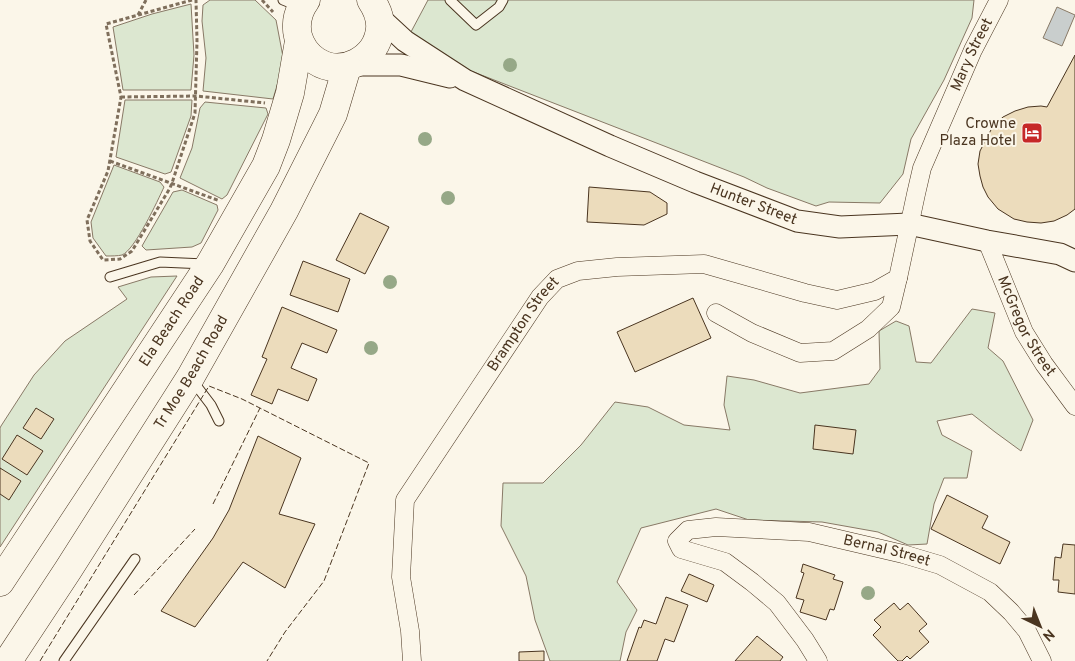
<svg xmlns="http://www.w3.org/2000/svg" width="1075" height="661" font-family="Overpass,sans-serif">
  <rect width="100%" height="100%" fill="#fbf6e9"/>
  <path fill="#dce7d0" stroke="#887966" d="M210,0H255L276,20L284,62L273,99L203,91L206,58L202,21L203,5Z
    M428,0H974L972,18L944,80L911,139L903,174L880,203L829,202L816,206L767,188L744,177L404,45Z
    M191,4L194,55L191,90H123L113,27L152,14Z
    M125,100H192L191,116L171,172L165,174L116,157Z
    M205,102L266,108L268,114L227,195L222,199L180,178L192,148L200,108Z
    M114,165L160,182L164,187C158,200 135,250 122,255C118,256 111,256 106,256L93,238L91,222Z
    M182,190L217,205L218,210L201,243L192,247L146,250L142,246L173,192Z
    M177,276L0,547V428L1,426L34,375L65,341L127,299L118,287L151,277Z
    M972,309L995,313L988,348L1003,361L1033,420L1021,451L995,432L972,414L937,421L942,435L972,451L967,478H944L934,504L927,544L908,545L878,532L822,522L749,520L716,509L641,528L617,582L637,610L626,632L620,661H550L535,620L526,576L501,526L503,483H543L581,445L615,402L648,407L684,425L730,430L724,405L727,376L754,380L800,393L869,384L880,369L879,331L896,321L909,326L916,362L931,363Z"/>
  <path fill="#c9cecd" stroke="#887966" d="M1057,7L1075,15L1062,46L1043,38Z"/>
  <path fill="#ecdcbc" stroke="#4a3520" d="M1075,55V209L1067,215L1054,221L1041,223L1027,222L1014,219L998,209L988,197L983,187L980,176L978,164L980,151L993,126L1003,117L1015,111L1028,107L1041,106L1047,107Z
    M589,187L650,192L667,203V214L644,225L587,222Z
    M360,213L389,227L365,274L336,260Z
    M303,261L350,279L338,312L290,295Z
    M693,298L711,338L635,372L617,332Z
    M282,307L337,330L327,353L302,343L291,368L317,379L308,401L278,389L272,404L251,395L267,359L262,357Z
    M36,408L54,419L41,439L23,428Z
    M815,425L856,430L853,454L813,449Z
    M17,435L43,451L27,475L2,459Z
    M258,436L301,458L279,514L315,524L285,588L243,562L195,627L161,611L213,538L229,510Z
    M0,468L21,481L9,500L0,494Z
    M947,495L988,516L982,528L1010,542L1000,564L931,529Z
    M1063,544L1075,545V594L1058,592L1059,580H1053L1055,557L1061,558Z
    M803,564L835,575L833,579L843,582L834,610L830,609L826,620L800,612L804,600L796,598L804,573L801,572Z
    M689,574L714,585L707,602L681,591Z
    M666,597L688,605L674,642L665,639L657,661H627L639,627L641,628L644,620L656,624Z
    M894,603L900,610L908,603L927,624L919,631L929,642L910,659L907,656L902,661H898L873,635L881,627L874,620Z
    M757,636L783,657L780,661H735Z
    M544,651V661H519V652Z"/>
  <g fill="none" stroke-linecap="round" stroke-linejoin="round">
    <g stroke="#4a3520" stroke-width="11">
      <path id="service" d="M283,0L298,6
        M450,0L476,25L499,7L503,0
        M110,277L160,262L205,264
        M192,380L211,405L219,421
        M64,661L135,559"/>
    </g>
    <g stroke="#4a3520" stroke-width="19">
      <g id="minor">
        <path id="s1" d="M987,241L1024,332L1044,364L1075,406"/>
        <path d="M716,313L752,333L800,353L833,351L868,329L891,307L898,278"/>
        <path id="s2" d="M412,661L410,631L401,577L405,500L540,297L557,279L578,271L617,267L704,264L805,293L837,300L875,291L898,278L916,194L922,168L973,50L999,0"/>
        <path id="s3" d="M818,661L805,640L777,603L752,582L725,562L681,549L677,541L688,530L716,527L809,532L903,554L940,565L990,592L1011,612L1027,631L1042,661"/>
      </g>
    </g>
    <g stroke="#4a3520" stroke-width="23">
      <g id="tertiary">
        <path id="s4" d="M379,17L405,41L465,80L610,146L695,182L797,221L840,227L909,224L987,241L1060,254L1075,261"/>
        <path d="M352,65H401L450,77"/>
      </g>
    </g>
    <g stroke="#4a3520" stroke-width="29">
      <g id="trunk">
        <path d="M306,0C298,11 295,23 298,36C301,47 307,55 316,61C342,78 377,59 380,29C381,18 377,9 371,0"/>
        <path id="s5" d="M0,582L210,264L266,166L276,140L290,93L299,41"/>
        <path id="s6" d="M8,661L68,570L190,378L284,211L326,128L333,114L347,67"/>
      </g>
    </g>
    <path stroke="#7f6f5c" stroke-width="3" stroke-dasharray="4 2.5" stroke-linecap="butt" d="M192,0L106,24L121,97L108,171L87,220L90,241L103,260L120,259L132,251L170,188L172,183L195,113L197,41L196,0
      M262,0L273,12
      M138,15L146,0
      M121,97L196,96L265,103
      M110,161L220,201"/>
    <use href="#service" stroke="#fbf6e9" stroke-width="9"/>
    <use href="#minor" stroke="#fbf6e9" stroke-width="18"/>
    <use href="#tertiary" stroke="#fbf6e9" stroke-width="21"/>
    <use href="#trunk" stroke="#fbf6e9" stroke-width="28"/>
    <path stroke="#4a3520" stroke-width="1" stroke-dasharray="6 2.5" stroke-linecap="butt" d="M213,504L260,408
      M134,595L195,529
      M40,661L209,386L242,399L369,463L324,581L285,632L267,661"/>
  </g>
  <g fill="#96a887">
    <circle cx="510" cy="65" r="7"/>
    <circle cx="425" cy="139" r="7"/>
    <circle cx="448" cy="198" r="7"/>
    <circle cx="390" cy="282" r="7"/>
    <circle cx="371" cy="348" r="7"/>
    <circle cx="868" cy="593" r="7"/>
  </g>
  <defs>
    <g id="hotel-square" transform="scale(1.125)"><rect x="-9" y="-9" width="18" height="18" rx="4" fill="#c62828" stroke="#fbf6e9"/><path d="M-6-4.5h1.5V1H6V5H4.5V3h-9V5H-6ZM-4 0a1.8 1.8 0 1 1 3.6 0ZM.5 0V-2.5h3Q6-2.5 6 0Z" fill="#fff"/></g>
  </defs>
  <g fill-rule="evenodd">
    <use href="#hotel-square" x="1032" y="133"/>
  </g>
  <g text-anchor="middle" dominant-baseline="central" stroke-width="4" stroke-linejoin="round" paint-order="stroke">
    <g font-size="15" fill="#4a3520" stroke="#fbf6e9">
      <text stroke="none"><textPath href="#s2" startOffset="1019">Mary Street</textPath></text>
      <text stroke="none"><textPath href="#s4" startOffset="421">Hunter Street</textPath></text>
      <text stroke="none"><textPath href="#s5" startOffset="312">Ela Beach Road</textPath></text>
      <text stroke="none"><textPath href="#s1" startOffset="94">McGregor Street</textPath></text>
      <text stroke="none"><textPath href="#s2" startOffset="374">Brampton Street</textPath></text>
      <text stroke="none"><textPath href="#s6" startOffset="342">Tr Moe Beach Road</textPath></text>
      <text stroke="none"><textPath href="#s3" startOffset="409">Bernal Street</textPath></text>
    </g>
    <g font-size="15" fill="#4a3520" stroke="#fbf6e9" text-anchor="end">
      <text x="1016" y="124">Crowne<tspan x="1016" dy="17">Plaza Hotel</tspan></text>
    </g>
  </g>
  <g transform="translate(1040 626) rotate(137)" stroke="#fbf6e9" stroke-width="4" paint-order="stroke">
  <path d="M0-4L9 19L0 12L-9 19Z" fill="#4a3520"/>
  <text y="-8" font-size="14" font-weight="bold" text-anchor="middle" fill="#4a3520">N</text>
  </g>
</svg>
